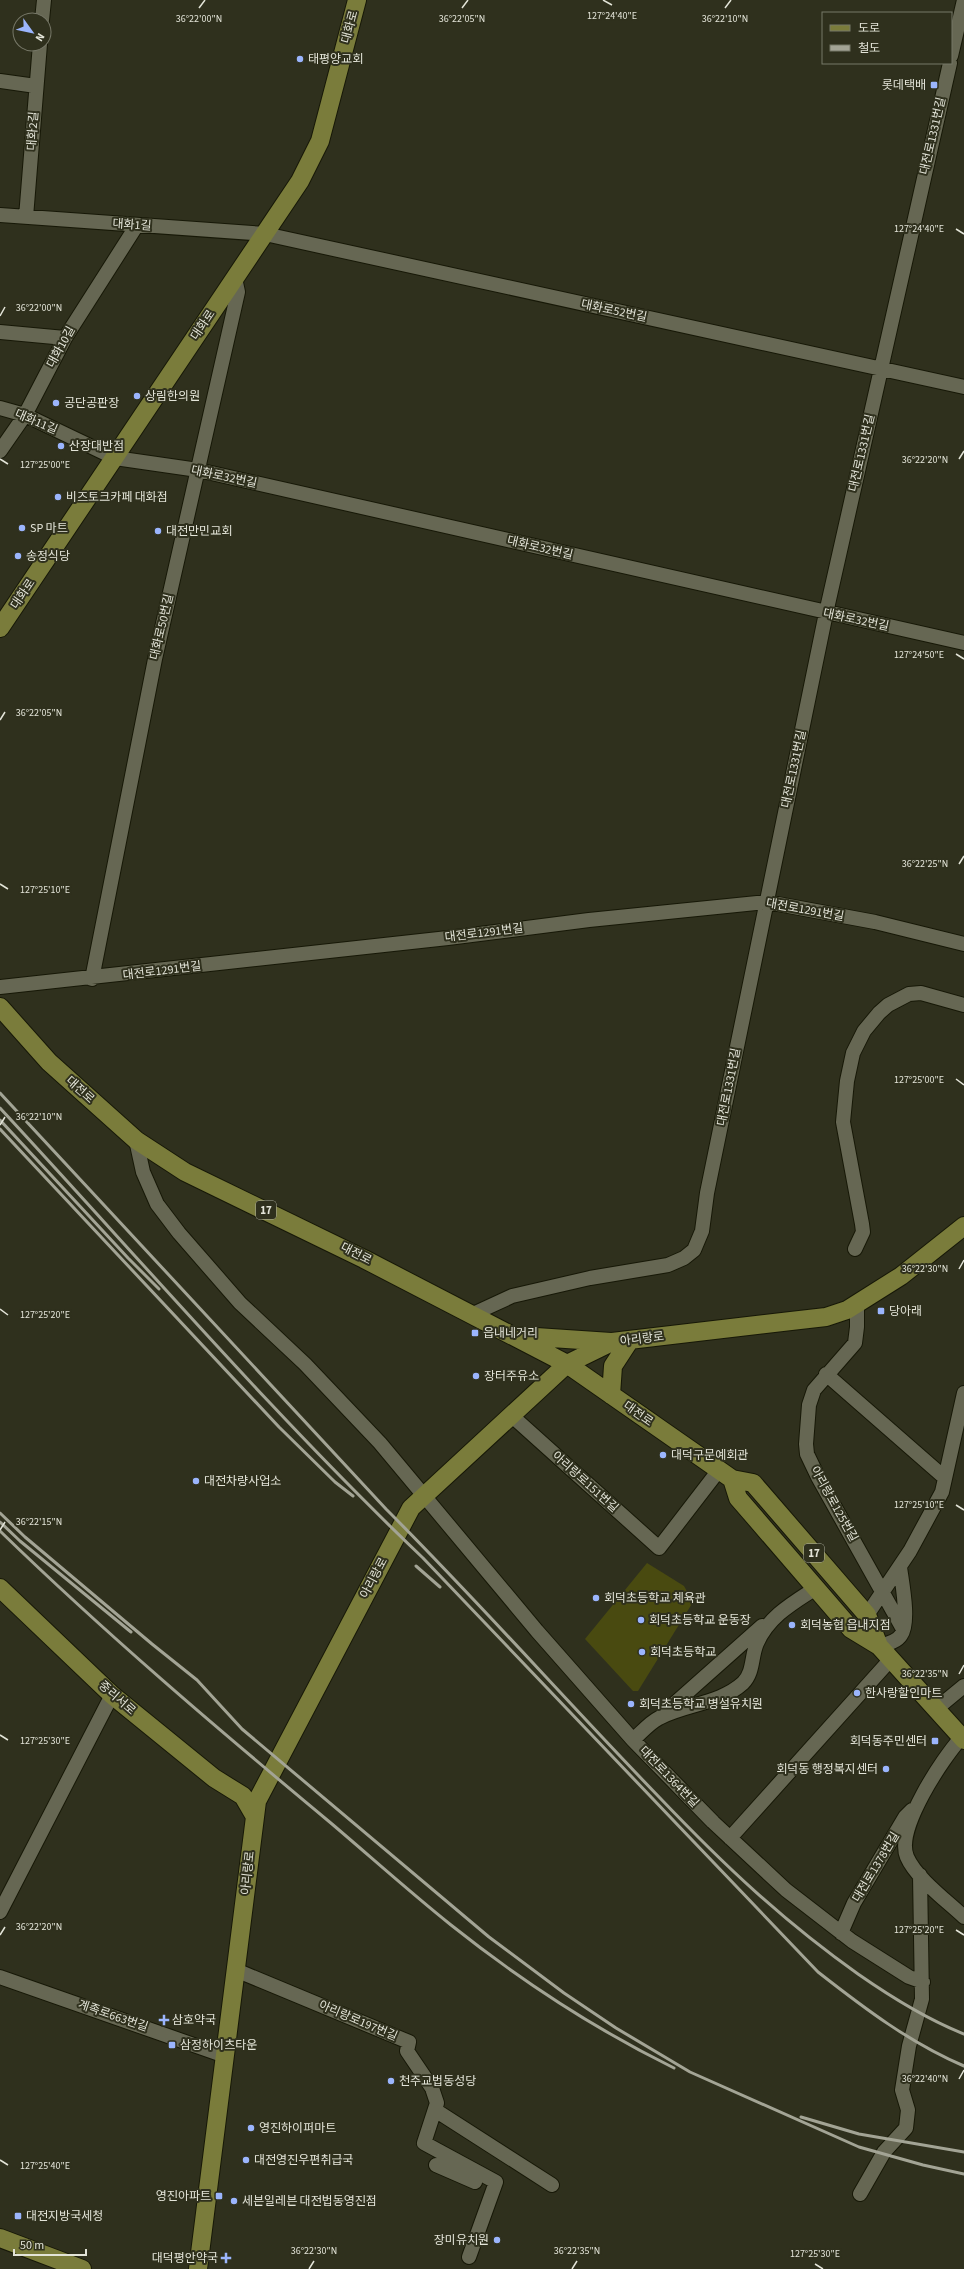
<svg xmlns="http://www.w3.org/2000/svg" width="964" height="2269" font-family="'Source Sans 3','Noto Sans KR',sans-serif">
  <rect width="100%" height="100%" fill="#2f301d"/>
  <path fill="#494a10" d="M647,1563L684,1586L693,1602L638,1691H633L585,1639Z"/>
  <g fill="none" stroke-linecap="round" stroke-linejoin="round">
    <g stroke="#171807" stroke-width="16">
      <path id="minor" d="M42,20L44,0
        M951,56L964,0
        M0,81L36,86
        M0,215L265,234L964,387
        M26,217L40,44
        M0,332L65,338
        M0,408L25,415L115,458L198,470L964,643
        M0,451L25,415L65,338L137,225
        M92,979L155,659L238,292L235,278
        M0,987L448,938L589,920L767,902L875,922L964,944
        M136,1140L143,1172L157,1204L179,1233L240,1303L305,1364L380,1443L537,1631L633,1740L713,1822L786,1890L852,1941L909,1977L923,1982
        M855,1249L863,1232L862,1224L843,1122L847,1081L853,1053L864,1031L879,1013L888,1005L909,994L921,993L964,1005
        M857,1304V1327L855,1343L814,1390L809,1405L806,1444L807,1454L818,1477L903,1629
        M473,1314L512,1296L590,1278L668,1265L684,1258L694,1250L702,1231L707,1193L826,613L950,63
        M826,1374L945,1478
        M512,1416L659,1548L719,1470
        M867,1615L910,1551L942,1492L964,1393
        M879,1646C886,1644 897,1642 901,1635C910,1622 902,1583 900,1567
        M936,1709L964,1686
        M664,1713L762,1626
        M961,1738C943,1758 895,1829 907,1857C916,1878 947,1901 964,1917
        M633,1740C641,1733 649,1723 659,1718C685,1704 720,1704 743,1683C754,1672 751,1656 757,1643C769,1616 793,1603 816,1588
        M730,1838L891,1659
        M0,1912L112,1695
        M841,1933L854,1903L905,1817L912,1810
        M238,1971L409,2042L407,2051L432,2088L437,2103L424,2143L496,2182L469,2257
        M0,1977L225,2056
        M435,2110L552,2185
        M436,2165L475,2182
        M860,2194L884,2152L906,2128L908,2110L902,2090L909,2046L922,1999L920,1875"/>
    </g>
    <g stroke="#171807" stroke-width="20">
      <path id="major" d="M0,628L300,181L320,141L357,0
        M0,1007L49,1062L136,1140L185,1172L364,1259L567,1364L732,1479L753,1483L867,1615L879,1646
        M521,1336L611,1342
        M611,1395L613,1366L630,1340
        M732,1479L738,1498L851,1629L879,1646L964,1740
        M0,1588L112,1695L214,1778L243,1796L254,1815
        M0,2238L82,2269
        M198,2269L257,1801L411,1508L567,1364L612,1342L791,1321L826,1317L847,1310L901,1276L964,1226"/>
    </g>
    <use href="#minor" stroke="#666753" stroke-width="14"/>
    <use href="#major" stroke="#7a7c3b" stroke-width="18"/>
    <path stroke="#a3a495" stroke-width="3" d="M0,1093L386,1509C480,1603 568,1703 660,1798C723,1864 783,1921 858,1974C891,1997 926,2019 964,2034
      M0,1108C140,1259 274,1416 423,1558L818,1972C864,2008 910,2043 964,2066
      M0,1120L128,1258L159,1289
      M0,1129L279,1427L335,1482L353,1496
      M0,1513L25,1537L152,1644L197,1680L242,1729L489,1937L564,1993L616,2028L690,2072L859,2147L923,2165L964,2174
      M0,1522L20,1541L131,1632
      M0,1531C106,1634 219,1730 332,1824C372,1858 411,1893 451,1925C520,1980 595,2029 674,2068
      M416,1566L440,1587
      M801,2117L859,2134L964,2152"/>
  </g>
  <path fill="none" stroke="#e3e4d8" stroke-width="1.5" d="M603,0L612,5M199,8L205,0M462,8L468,0M725,8L731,0M956,229L964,234M0,316L5,307M0,459L8,464M959,459L964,451M956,654L964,659M0,720L5,712M959,864L964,856M0,884L8,889M956,1079L964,1085M0,1125L5,1117M959,1269L964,1260M0,1309L8,1315M956,1505L964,1510M0,1530L5,1522M959,1674L964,1665M0,1735L8,1740M956,1930L964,1935M0,1935L5,1927M959,2079L964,2070M0,2160L8,2165M815,2264L823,2269M309,2269L314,2261M572,2269L577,2261"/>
  <g fill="#9bb5fd" stroke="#2f301d" stroke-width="1.5">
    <circle cx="300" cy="59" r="4"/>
    <rect x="930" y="81" width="8" height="8" rx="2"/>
    <circle cx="137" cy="396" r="4"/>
    <circle cx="56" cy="403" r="4"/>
    <circle cx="61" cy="446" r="4"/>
    <circle cx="58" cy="497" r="4"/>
    <circle cx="22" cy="528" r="4"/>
    <circle cx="158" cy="531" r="4"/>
    <circle cx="18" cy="556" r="4"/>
    <rect x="877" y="1307" width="8" height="8" rx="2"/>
    <rect x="471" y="1329" width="8" height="8" rx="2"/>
    <circle cx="476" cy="1376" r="4"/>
    <circle cx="663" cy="1455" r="4"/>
    <circle cx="196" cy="1481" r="4"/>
    <circle cx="596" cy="1598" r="4"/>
    <circle cx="641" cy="1620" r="4"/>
    <circle cx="792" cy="1625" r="4"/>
    <circle cx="642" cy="1652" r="4"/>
    <circle cx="857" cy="1693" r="4"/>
    <circle cx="631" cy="1704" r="4"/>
    <rect x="931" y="1737" width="8" height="8" rx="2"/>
    <circle cx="886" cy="1769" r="4"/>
    <path d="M162 2014h4v4h4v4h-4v4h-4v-4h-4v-4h4z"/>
    <rect x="168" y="2041" width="8" height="8" rx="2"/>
    <circle cx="391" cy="2081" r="4"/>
    <circle cx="251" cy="2128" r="4"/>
    <circle cx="246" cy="2160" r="4"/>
    <rect x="215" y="2192" width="8" height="8" rx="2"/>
    <circle cx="234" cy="2201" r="4"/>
    <rect x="14" y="2212" width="8" height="8" rx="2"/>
    <circle cx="497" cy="2240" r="4"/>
    <path d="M224 2252h4v4h4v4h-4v4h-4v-4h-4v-4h4z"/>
  </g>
  <g text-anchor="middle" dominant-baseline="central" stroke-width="4" stroke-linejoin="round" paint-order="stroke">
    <g fill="#2f301d" stroke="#adaea0" stroke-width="1">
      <rect x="256" y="1201" width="20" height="18" rx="3"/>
      <rect x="804" y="1544" width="20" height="18" rx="3"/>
    </g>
    <g font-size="11" font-weight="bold" fill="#e3e4d8">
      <text x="266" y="1210">17</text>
      <text x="814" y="1553">17</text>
    </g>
    <g font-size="12" fill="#e3e4d8" stroke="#2f301d">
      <text transform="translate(350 27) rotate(-75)">대화로</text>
      <text transform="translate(33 131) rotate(-86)">대화2길</text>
      <text transform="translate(933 136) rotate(-77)">대전로1331번길</text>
      <text transform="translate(132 225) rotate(4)">대화1길</text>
      <text transform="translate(614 311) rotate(12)">대화로52번길</text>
      <text transform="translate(203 325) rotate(-56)">대화로</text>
      <text transform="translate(61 347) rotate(-61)">대화10길</text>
      <text transform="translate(36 422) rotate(23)">대화11길</text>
      <text transform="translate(862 453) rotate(-77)">대전로1331번길</text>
      <text transform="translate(224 477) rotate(12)">대화로32번길</text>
      <text transform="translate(540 548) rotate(13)">대화로32번길</text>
      <text transform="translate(23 594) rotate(-56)">대화로</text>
      <text transform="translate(856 620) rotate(12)">대화로32번길</text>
      <text transform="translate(162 627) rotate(-77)">대화로50번길</text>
      <text transform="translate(794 769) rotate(-78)">대전로1331번길</text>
      <text transform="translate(805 910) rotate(10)">대전로1291번길</text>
      <text transform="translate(484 933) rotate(-7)">대전로1291번길</text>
      <text transform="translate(162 971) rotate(-7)">대전로1291번길</text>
      <text transform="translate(729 1087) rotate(-79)">대전로1331번길</text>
      <text transform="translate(80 1090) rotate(42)">대전로</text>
      <text transform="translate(356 1254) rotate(27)">대전로</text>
      <text transform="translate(642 1339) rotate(-7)">아리랑로</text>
      <text transform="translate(638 1414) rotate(35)">대전로</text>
      <text transform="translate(585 1482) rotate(42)">아리랑로151번길</text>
      <text transform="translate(834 1504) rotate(61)">아리랑로125번길</text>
      <text transform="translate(374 1578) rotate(-62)">아리랑로</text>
      <text transform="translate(117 1698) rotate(41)">중리서로</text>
      <text transform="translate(669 1777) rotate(46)">대전로1364번길</text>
      <text transform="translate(876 1867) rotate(-59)">대전로1378번길</text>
      <text transform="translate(248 1873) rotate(-84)">아리랑로</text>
      <text transform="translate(113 2016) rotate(19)">계족로663번길</text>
      <text transform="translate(358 2021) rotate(23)">아리랑로197번길</text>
    </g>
    <g font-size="12" fill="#e3e4d8" stroke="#2f301d" text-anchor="start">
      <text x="308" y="59">태평양교회</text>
      <text x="926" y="85" text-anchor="end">롯데택배</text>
      <text x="145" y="396">상림한의원</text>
      <text x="64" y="403">공단공판장</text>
      <text x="69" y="446">산장대반점</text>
      <text x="66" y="497">비즈토크카페 대화점</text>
      <text x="30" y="528">SP 마트</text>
      <text x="166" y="531">대전만민교회</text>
      <text x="26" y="556">송정식당</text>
      <text x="889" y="1311">당아래</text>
      <text x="483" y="1333">읍내네거리</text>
      <text x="484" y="1376">장터주유소</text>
      <text x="671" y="1455">대덕구문예회관</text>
      <text x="204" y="1481">대전차량사업소</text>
      <text x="604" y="1598">회덕초등학교 체육관</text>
      <text x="649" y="1620">회덕초등학교 운동장</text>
      <text x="800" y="1625">회덕농협 읍내지점</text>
      <text x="650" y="1652">회덕초등학교</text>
      <text x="865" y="1693">한사랑할인마트</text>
      <text x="639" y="1704">회덕초등학교 병설유치원</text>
      <text x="927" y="1741" text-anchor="end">회덕동주민센터</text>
      <text x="878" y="1769" text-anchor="end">회덕동 행정복지센터</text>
      <text x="172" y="2020">삼호약국</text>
      <text x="180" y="2045">삼정하이츠타운</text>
      <text x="399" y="2081">천주교법동성당</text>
      <text x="259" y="2128">영진하이퍼마트</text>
      <text x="254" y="2160">대전영진우편취급국</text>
      <text x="211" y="2196" text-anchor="end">영진아파트</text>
      <text x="242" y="2201">세븐일레븐 대전법동영진점</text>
      <text x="26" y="2216">대전지방국세청</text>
      <text x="489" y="2240" text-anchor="end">장미유치원</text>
      <text x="218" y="2258" text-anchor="end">대덕평안약국</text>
    </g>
  </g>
  <g font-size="10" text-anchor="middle" fill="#e3e4d8" stroke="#2f301d" stroke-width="4" stroke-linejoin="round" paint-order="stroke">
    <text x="612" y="19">127°24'40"E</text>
    <text x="199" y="22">36°22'00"N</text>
    <text x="462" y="22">36°22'05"N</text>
    <text x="725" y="22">36°22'10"N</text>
    <text x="919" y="232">127°24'40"E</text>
    <text x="39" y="311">36°22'00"N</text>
    <text x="925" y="463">36°22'20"N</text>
    <text x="45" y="468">127°25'00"E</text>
    <text x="919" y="658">127°24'50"E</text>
    <text x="39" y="716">36°22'05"N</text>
    <text x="925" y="867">36°22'25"N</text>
    <text x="45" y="893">127°25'10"E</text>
    <text x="919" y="1083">127°25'00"E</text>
    <text x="39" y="1120">36°22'10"N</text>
    <text x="925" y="1272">36°22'30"N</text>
    <text x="45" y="1318">127°25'20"E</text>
    <text x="919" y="1508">127°25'10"E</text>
    <text x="39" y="1525">36°22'15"N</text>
    <text x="925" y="1677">36°22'35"N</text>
    <text x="45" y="1744">127°25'30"E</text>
    <text x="39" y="1930">36°22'20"N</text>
    <text x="919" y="1933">127°25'20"E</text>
    <text x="925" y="2082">36°22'40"N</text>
    <text x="45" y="2169">127°25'40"E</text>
    <text x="314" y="2254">36°22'30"N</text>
    <text x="577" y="2254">36°22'35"N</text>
    <text x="815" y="2257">127°25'30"E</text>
  </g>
  <rect x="822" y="12" width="130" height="52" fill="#2f301d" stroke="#777868"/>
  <rect x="830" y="25" width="20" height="6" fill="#7a7c3b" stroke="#777868"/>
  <text x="858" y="32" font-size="12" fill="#e3e4d8">도로</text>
  <rect x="830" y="45" width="20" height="6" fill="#a3a495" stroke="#777868"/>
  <text x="858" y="52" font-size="12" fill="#e3e4d8">철도</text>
  <g transform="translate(32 32) rotate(123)"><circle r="19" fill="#2f301d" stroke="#777868"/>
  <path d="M0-3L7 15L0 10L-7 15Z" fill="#9bb5fd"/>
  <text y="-6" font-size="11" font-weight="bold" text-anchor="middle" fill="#e3e4d8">N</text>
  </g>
  <path d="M14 2249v6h72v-6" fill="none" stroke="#e3e4d8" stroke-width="2"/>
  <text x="20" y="2249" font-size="12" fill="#e3e4d8" stroke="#2f301d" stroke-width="3" paint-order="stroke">50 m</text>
</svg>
